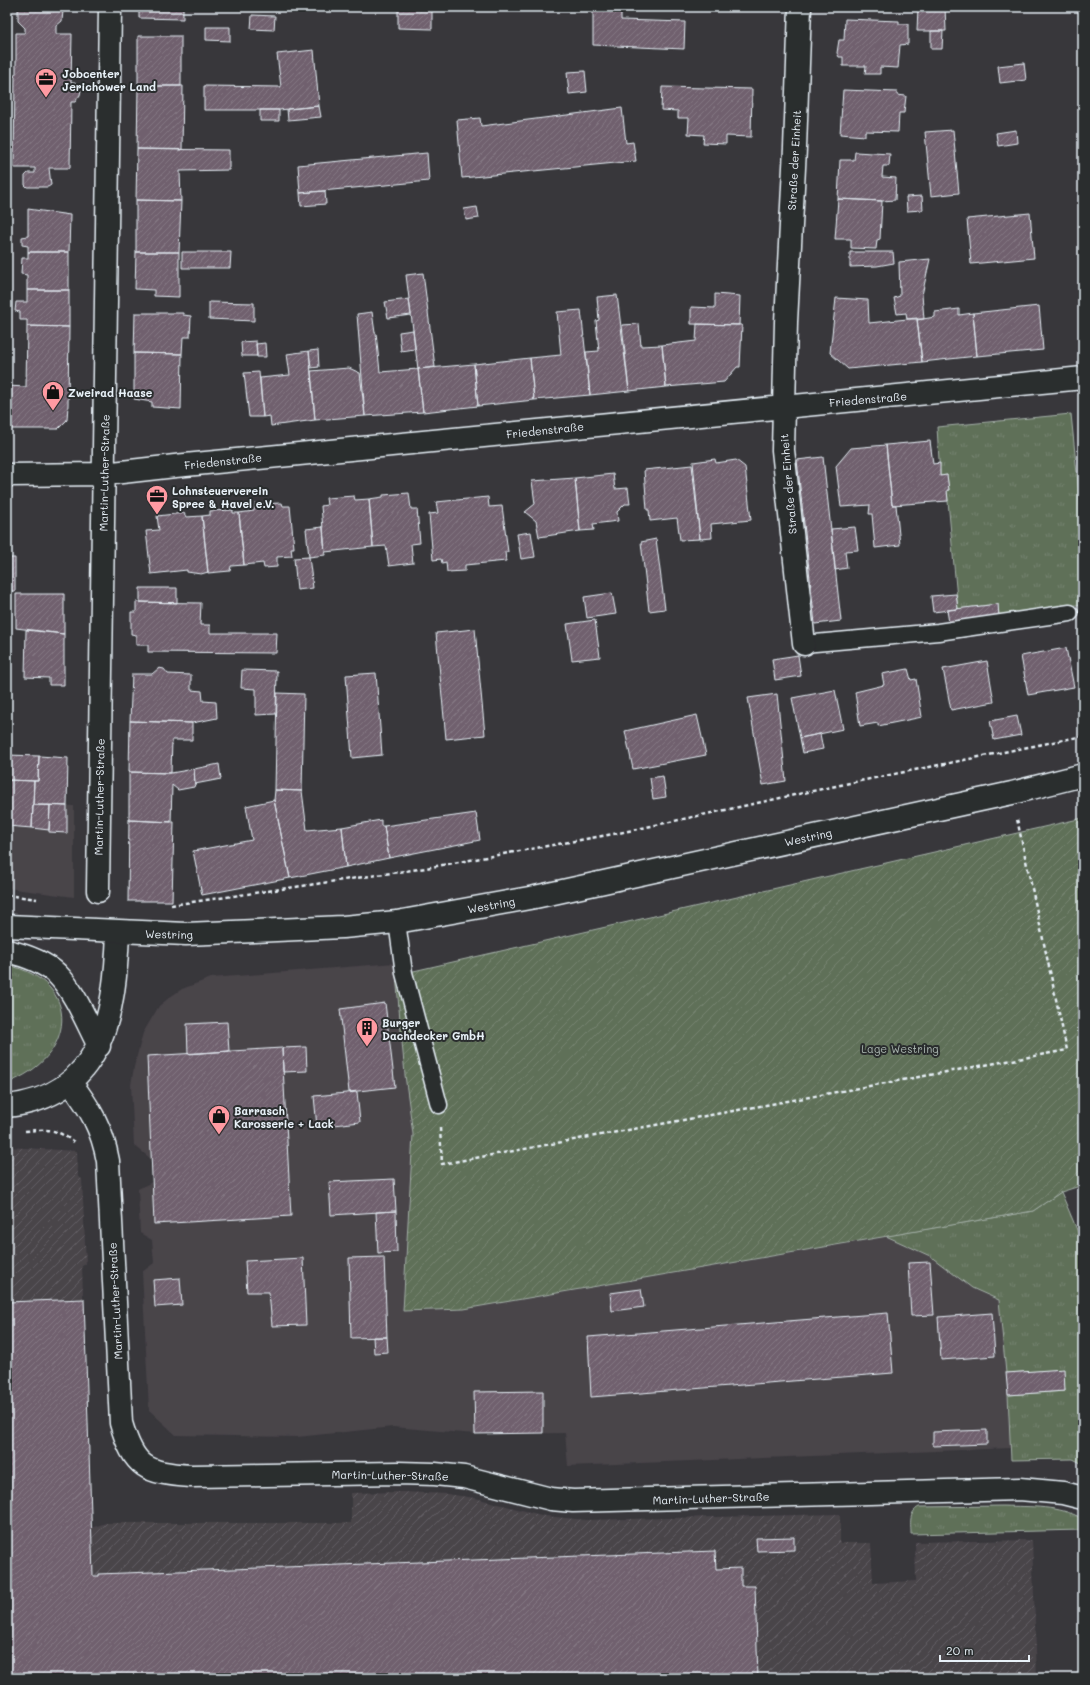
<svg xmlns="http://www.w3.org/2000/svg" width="1090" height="1685" font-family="Mali,sans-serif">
  <defs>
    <pattern id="industrial-furrows" width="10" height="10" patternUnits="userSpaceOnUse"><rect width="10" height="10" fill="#49444a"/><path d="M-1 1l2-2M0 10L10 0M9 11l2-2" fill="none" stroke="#635f65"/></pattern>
    <pattern id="grass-tufts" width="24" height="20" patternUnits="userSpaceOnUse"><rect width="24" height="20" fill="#5f6f58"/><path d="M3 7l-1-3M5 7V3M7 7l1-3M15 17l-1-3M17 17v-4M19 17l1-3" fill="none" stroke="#768471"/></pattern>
    <pattern id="garden-furrows" width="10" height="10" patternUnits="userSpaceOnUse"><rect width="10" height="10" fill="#5f6f58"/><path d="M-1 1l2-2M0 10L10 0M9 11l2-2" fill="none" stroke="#768471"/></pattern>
    <pattern id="building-hatch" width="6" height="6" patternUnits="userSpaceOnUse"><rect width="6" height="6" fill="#70616e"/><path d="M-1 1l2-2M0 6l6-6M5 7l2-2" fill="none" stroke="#847883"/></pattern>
  </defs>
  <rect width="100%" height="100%" fill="#38373b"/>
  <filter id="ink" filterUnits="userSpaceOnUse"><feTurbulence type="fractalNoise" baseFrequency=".025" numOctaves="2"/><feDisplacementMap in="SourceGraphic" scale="8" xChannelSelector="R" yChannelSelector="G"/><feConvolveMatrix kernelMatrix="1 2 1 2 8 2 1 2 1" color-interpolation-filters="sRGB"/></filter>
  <g filter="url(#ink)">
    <path fill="#49444a" d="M7,780L34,781L33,805L74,806V897L7,888Z
      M395,963L405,1075L413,1134L403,1311L464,1309L1033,1211L1061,1192L1083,1244V1445L568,1466L565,1433L475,1434L393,1427L297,1437L176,1435L149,1410L142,1272L154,1263L152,1240L140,1233L138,1189L152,1182L151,1159L134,1145L131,1085L134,1067L143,1033L159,1006L170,997L182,989L211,978Z"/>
    <path fill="url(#industrial-furrows)" d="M7,1147L77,1151L78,1177L82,1179L86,1264L82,1266L91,1528L106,1523H351V1493L402,1492L447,1494L475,1498L545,1516L586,1520L840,1514V1543H871L873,1583L916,1581L915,1542L1032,1540L1037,1678H7Z"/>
    <path fill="url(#grass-tufts)" stroke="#a4b0a8" d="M1071,414L1083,533V604L999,617L998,604L958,609L947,490H949L947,475L940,476L937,427Z
      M7,965C84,982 76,1058 7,1083Z
      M1061,1192L1083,1244V1464L1073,1459L1011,1460L1008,1395L1065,1391L1063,1370L1006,1373L999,1300L972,1288L930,1256L886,1236L1033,1211Z
      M1003,1506C1031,1507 1059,1505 1083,1519V1530L911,1534C911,1524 908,1513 919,1507Z"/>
    <path fill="url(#garden-furrows)" stroke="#a4b0a8" d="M1083,818V1185L1061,1192L1033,1211L464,1309L403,1311L413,1134L405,1075L396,975Z"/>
    <path fill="url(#building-hatch)" stroke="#e8f1f8" d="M22,7H59L63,11L62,21L56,26V34H72L71,83H75L81,90L80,95L75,102H71L70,168H49L51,185L48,187H27L25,185V176L28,173H35V168H14L15,77L14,76L16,73V33H25V28L18,21V10Z
      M139,7H183V19L139,18Z
      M398,7H432V29L398,28Z
      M593,7H621V20L685,22L684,49L593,45Z
      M918,7H945L946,31H917Z
      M252,15L275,16L274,30L251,29Z
      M845,19L899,21V24H908V44L900,45L898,68L880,67V74H865L866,66H843V57H839L837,53L839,40H844Z
      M206,27H230V41L206,40Z
      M931,31H943L942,49H931Z
      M138,36H181V86H138Z
      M314,50L319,106L279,110H204V86L281,87L277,54Z
      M1024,63L1026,80L1000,83L998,66Z
      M585,71L587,92L569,94L567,72Z
      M138,86H183L182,150L137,149Z
      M662,87L752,89L751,137L726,136V144L703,143L704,135L688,134L689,118H678V111L661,110Z
      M843,90L897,92V95L906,96L904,113H899L898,132L865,131V136L840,134Z
      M319,106L321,117L288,120L287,109Z
      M622,108L626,143L633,142L636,161L462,178L457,120L480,118L481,126Z
      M260,110H279V121H260Z
      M953,130L959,193L931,196L925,132Z
      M1016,130L1017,143L998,146L996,133Z
      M137,149L229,150V170L180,171L181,201L136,200Z
      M855,152L890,154L889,166H883L882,177L896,178L895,200L882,201L838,199L840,160H854Z
      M427,153L429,181L300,193L298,165Z
      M325,191L326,204L301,206L300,193Z
      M922,196L923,210L907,211L906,197Z
      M838,199L882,201L880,239L877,240L876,249L851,248V239H835Z
      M136,200L181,201L179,252H136Z
      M477,207L479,218L466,220L464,209Z
      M28,209L70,215L69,252H28V246L22,245V237L28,236Z
      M1030,213L1034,258L971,264L967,219Z
      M28,252H69V290H27V275L21,274L22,258H28Z
      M136,252H179V297L154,296V290L135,289Z
      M182,252H231L230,268H182Z
      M850,252H893L894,263L877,266L850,267Z
      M930,259L922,295L924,319H907L906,313L897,314L894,298L900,296L899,262Z
      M423,273L435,367L418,369L406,275Z
      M27,290H69V327L27,326V320H20V312L15,311L16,302H27Z
      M715,294L740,296L739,325L691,324V307L715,308Z
      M617,295L629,391L590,395L586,352L599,351L596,321L599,320L597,297Z
      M836,298L868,300L869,323L917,318L922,362L848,369L830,353Z
      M409,299L411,315L388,318L385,302Z
      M209,302L254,303V321L209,319Z
      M1039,306L1043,350L977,356L973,313Z
      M959,309V315L973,313L977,356L922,362L917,320L935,317V312Z
      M581,310L590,395L534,400L530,358L561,355L557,312Z
      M372,312L375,333H376L380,372L418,369L423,412L365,416L357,314Z
      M135,313H183V315L191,316L190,337H183L182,354L134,353Z
      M639,324L641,346L662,345L666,387L629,391L622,325Z
      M697,324L742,325L740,367H737L724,382L666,387L662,345L696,341Z
      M27,326L69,327L68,405L67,420L58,429H7V386L26,387Z
      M413,330L415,349L401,351L399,332Z
      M256,341L257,356H242L241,342Z
      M265,343L266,357H257L256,344Z
      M318,350L319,367L311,368L309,351Z
      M309,351L315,420L271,426L270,416L263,417L260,378L290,375L287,354Z
      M134,353L182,354L181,409L152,407V402L134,399Z
      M530,358L534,400L478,406L474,364Z
      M474,364L478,406L423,412L418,369Z
      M349,368L360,373L365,416L315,420L311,371Z
      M259,372L263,417H249L244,373Z
      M930,441L933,464L940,463V476L947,475L949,490H947L948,501L892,505L886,445Z
      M886,445L892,505H896L900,545L875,548L872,514H869L870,505L841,507L836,466L851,448Z
      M823,457L841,621L815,624L797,460Z
      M715,459L716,463L736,460L745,467L751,520L711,524L712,538L700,539L693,462Z
      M692,465L700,539L680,540L677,518L650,521L649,510H647L644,470Z
      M613,474L615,489L628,488L630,504H625L617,512L618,521L593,524L594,530L580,531L575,478Z
      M575,478L580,531L539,537L536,521L525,512L535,504L532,481Z
      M409,493L411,509H417L420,543L411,544L413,563L389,566L386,546L373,547L369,499L383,497V495Z
      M354,496L355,500L369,499L373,547L325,552L321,506L327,505L326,498Z
      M488,497L489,507L502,506L508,552H505L506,561L465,565V571L447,572L446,562L442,563L441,559L433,560L429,514L438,513L436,502Z
      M282,503L283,506H290L294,548H291L292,556L277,557V567L264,568L263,563L244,565L239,513L254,511L255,504Z
      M233,510V513H239L244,565L231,566L230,571L208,573L202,516L210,515V511Z
      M184,513L186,517L202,516L208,572L201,574L187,572V570L151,574L146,531L159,530L157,516Z
      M323,527L325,555L309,557L306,529Z
      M855,527L858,550L845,551L847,568L835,570L831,529Z
      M531,532L535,557L521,559L517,534Z
      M656,539L665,609L649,611L641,542Z
      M309,557L313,588L297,590L294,558Z
      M7,558H15V591H7Z
      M140,588H177V603L140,602Z
      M612,593L616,614L587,618L584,597Z
      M16,594H64V634L16,628Z
      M956,594L958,609L933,612L931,596Z
      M136,602L201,603L200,625H210V633H277L276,653L148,652V645H136V635L131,634V612H136Z
      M998,604L999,617L949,623L947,610Z
      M595,620L600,657L572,660L567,624Z
      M475,629L485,735L446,739L436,633Z
      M26,630L64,634V685H49V678L25,677Z
      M1066,648L1074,687L1028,695L1021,656Z
      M798,655L801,676L775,680L772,659Z
      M987,661L994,702L951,710L943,669Z
      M159,668L164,669L168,674L191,675V690L202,691L203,701L216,702L217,718L192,723L130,721L132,674H152Z
      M908,669L911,680L916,679L922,717L878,726V723L860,726L855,692L884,685L882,674Z
      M242,670L277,671L276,714L256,715V689L241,688Z
      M376,673L382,755L352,758L346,675Z
      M835,690L843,729L800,738L792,698Z
      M277,693L304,694L302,791L275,790Z
      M777,694L786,781L763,785L748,698Z
      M697,715L706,755L633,769L625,731Z
      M1017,716L1021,735L994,740L990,721Z
      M130,721L192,723V740H172L171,773L129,772Z
      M820,734L823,749L803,753L800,738Z
      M7,755L39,756L38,781L7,780Z
      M39,756L68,758L67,806L33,805L34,781H38Z
      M219,764L221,779L195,784L194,769Z
      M194,769L195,784L194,787L178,790L172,785L171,822L129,820V772L171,773Z
      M663,776L666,797L653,799L650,778Z
      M7,780L34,781L32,828L7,826Z
      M275,790L302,791L307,830L342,827L346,867L290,878L274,800Z
      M274,800L290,878L202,895L193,851L252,840L246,806Z
      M33,805H50L49,830L32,828Z
      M50,805L67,806V833L49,832Z
      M476,813L480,840L389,858L384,826Z
      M129,820L174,822L172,901H128Z
      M381,820V826H384L389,858L346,867L342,827Z
      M385,1003L395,1087L349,1092L340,1009Z
      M227,1022L229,1051L188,1054L187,1024Z
      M306,1047L307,1071L283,1072L282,1048Z
      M282,1048L291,1216L154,1224L147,1056Z
      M357,1092L360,1122L317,1127L314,1096Z
      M394,1179L396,1211L331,1215L329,1182Z
      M396,1211L397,1252L378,1253L376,1212Z
      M384,1257L387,1337L351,1338L349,1258Z
      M303,1258L306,1325L272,1326L269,1292H247L245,1261Z
      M930,1262L934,1315L911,1316L908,1263Z
      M180,1278L182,1305L155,1307L153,1280Z
      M641,1289L644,1307L612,1311L610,1293Z
      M84,1299L93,1576H98V1574L715,1551L716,1569L741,1568V1586H755L758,1678H7V1302Z
      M888,1313L893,1373L591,1397L588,1337Z
      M992,1313L995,1356L941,1360L938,1317Z
      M373,1337H387L388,1352L374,1353Z
      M1064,1369L1065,1391L1008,1395L1006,1373Z
      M543,1391V1433L475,1434L474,1392Z
      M987,1430V1444L933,1446V1432Z
      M794,1537V1550L757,1551L756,1538Z"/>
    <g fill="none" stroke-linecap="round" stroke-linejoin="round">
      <g stroke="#e8f1f8" stroke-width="19">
        <path id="lane" d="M804,644L938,632L1070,613
          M397,922L404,973L439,1105"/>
      </g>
      <g stroke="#e8f1f8" stroke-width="25">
        <path id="street" d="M800,7L795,148L786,322L783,450L804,644
          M7,475L104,474L175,466L1083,378
          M98,891L110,7
          M7,951C24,955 44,962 57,974C75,992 87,1023 99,1046
          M70,1082C90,1108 102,1128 108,1161L121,1423C134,1468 146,1473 191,1476L398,1473L435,1474L464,1477L551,1499L573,1501L1020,1489L1063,1493L1083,1498
          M7,1106C104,1096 115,1012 118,932"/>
      </g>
      <g stroke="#e8f1f8" stroke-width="25">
        <path id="secondary" d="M7,926L186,934L343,927L397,922L535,897L1012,793L1083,775"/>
      </g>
      <path stroke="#e8f1f8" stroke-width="2.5" stroke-dasharray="4 3" stroke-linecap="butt" d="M7,895L37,899
        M171,905L426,868L619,833L845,784L1083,736
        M440,1128L442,1164L1067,1050L1017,819
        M25,1131C49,1129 54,1128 74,1142"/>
      <use href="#lane" stroke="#2a2d2e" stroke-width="16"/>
      <use href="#street" stroke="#2a2d2e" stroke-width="22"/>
      <use href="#secondary" stroke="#2a2d2e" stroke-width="22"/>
    </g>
  </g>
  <defs>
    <g id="office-pin" transform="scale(1.15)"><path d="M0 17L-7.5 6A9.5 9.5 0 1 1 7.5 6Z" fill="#ff9aa2" stroke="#2a2d2e"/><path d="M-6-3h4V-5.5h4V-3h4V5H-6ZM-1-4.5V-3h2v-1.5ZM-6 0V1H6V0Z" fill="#111"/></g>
    <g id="shop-pin" transform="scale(1.15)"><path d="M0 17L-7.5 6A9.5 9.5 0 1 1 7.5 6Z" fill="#ff9aa2" stroke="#2a2d2e"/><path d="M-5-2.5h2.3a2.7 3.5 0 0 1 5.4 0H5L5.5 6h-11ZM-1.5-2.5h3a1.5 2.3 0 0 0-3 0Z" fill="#111"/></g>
    <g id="building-pin" transform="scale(1.15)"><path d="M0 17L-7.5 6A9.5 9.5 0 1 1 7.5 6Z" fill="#ff9aa2" stroke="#2a2d2e"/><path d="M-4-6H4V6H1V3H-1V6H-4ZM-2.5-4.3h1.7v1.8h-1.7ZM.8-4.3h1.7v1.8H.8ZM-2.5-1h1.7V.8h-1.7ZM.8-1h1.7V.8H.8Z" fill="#111"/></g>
  </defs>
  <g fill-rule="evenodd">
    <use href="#office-pin" x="46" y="79"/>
    <use href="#shop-pin" x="53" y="392"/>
    <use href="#office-pin" x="157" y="496"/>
    <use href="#building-pin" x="367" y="1028"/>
    <use href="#shop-pin" x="219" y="1116"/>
  </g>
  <g text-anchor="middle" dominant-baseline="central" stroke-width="4" stroke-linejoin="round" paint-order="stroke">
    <g font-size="11" font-weight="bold" fill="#e8f1f8" stroke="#2a2d2e" text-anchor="start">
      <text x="62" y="73">Jobcenter<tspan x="62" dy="13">Jerichower Land</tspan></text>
      <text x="68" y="392">Zweirad Haase</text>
      <text x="172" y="490">Lohnsteuerverein<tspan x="172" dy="13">Spree &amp; Havel e.V.</tspan></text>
      <text x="382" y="1022">Burger<tspan x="382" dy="13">Dachdecker GmbH</tspan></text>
      <text x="234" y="1110">Barrasch<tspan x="234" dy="13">Karosserie + Lack</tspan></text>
    </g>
    <g font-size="11" fill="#e8f1f8" stroke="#2a2d2e">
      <text transform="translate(794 160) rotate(-87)">Straße der Einheit</text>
      <text transform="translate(868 399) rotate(-5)">Friedenstraße</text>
      <text transform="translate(545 430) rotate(-6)">Friedenstraße</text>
      <text transform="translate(223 461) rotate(-6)">Friedenstraße</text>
      <text transform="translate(104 473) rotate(-89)">Martin-Luther-Straße</text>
      <text transform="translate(788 484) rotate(-95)">Straße der Einheit</text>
      <text transform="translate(99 797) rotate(-89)">Martin-Luther-Straße</text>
      <text transform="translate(808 837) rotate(-12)">Westring</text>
      <text transform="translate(491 905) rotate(-10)">Westring</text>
      <text transform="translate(169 934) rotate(1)">Westring</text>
      <text transform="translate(115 1301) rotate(-93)">Martin-Luther-Straße</text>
      <text transform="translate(390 1475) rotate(1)">Martin-Luther-Straße</text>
      <text transform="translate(711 1498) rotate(-2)">Martin-Luther-Straße</text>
    </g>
    <g font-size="11" fill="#aab6b0" stroke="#2a2d2e">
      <text x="900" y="1048">Lage Westring</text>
    </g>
  </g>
  <rect width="1090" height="1685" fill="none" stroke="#2a2d2e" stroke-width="24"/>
  <rect x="12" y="12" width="1066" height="1661" fill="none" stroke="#e8f1f8" stroke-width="1.5" filter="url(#ink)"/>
  <path d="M940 1655v6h89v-6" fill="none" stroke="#e8f1f8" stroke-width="2"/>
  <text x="946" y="1655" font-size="12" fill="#e8f1f8" stroke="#2a2d2e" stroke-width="3" paint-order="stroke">20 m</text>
</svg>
